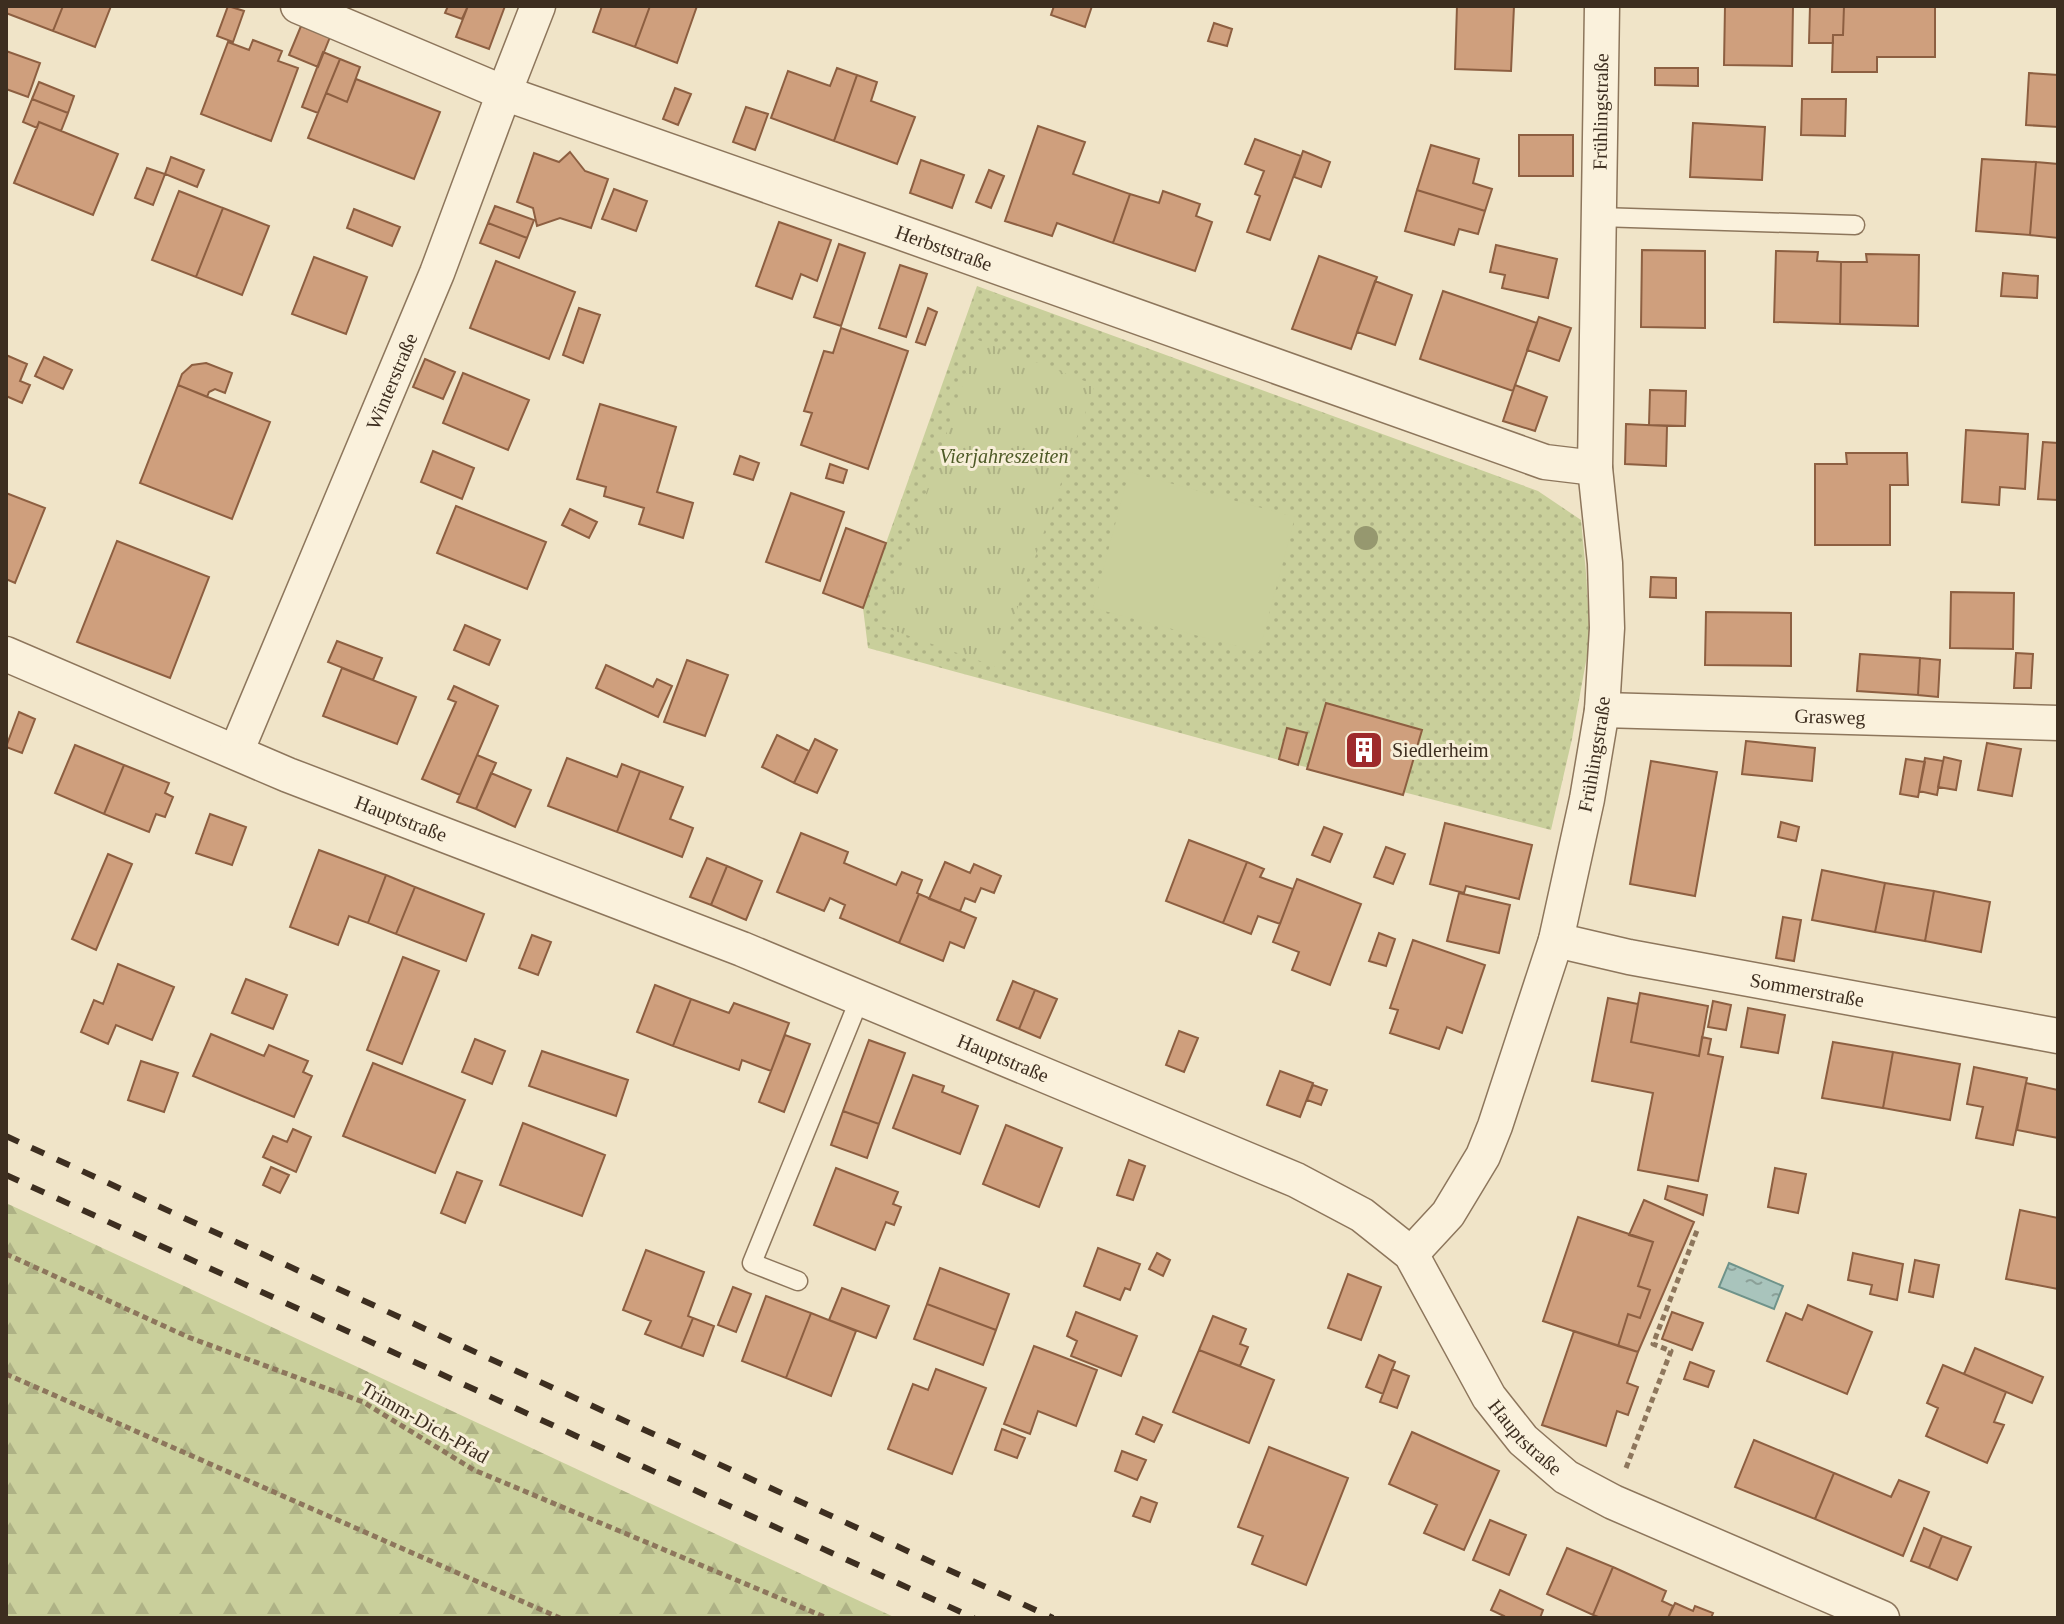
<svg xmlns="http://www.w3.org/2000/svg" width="2064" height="1624" font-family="'Times New Roman',serif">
  <defs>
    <pattern id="grass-dots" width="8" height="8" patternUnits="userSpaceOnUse" patternTransform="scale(2)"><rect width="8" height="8" fill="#c9cf9b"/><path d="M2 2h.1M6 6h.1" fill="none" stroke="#aeb285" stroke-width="1.8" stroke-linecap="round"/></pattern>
    <pattern id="forest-firs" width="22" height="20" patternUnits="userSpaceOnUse" patternTransform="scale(2)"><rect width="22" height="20" fill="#c9cf9b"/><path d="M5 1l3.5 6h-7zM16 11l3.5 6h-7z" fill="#aeb285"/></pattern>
    <pattern id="park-tufts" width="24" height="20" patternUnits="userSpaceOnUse" patternTransform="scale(2)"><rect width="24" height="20" fill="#c9cf9b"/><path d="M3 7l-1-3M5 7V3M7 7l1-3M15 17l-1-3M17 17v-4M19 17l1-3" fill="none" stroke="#aeb285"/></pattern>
    <pattern id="water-ripples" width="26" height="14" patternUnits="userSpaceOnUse" patternTransform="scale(2)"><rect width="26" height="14" fill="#a9c4bc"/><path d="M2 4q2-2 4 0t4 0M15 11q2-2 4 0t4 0" fill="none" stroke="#8ba098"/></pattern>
  </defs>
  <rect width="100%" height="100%" fill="#f0e4c8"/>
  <path fill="url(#grass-dots)" d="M977,286L1538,491L1581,520L1586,573L1590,639L1572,739L1551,830L1298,765L868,648L863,608Z"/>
  <path fill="url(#forest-firs)" d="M6,1203L896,1618H6Z"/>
  <path fill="url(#park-tufts)" d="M978,340L1095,385L997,667L881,626Z"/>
  <path fill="#c9cf9b" d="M1129,472L1295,517L1259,652L1093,608Z"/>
  <path fill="url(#water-ripples)" stroke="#6f938a" stroke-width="2" d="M1729,1263L1783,1286L1774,1309L1719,1287Z"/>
  <path fill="#cf9f7d" stroke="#8d5f41" stroke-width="2" d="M6,6H63L53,31L6,13Z
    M63,6H111L95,47L53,31Z
    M228,6L244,11L233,42L217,36Z
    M448,6H468L462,19L445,13Z
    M468,6H505L489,49L456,37Z
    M602,6H650L635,47L593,32Z
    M650,6H697L677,63L635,47Z
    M1054,6H1092L1085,27L1051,15Z
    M1457,6H1514L1511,71L1455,69Z
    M1725,6H1793L1792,66L1724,65Z
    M1810,6H1844L1843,35H1833V43H1809Z
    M1844,6H1935V57H1877V72H1832L1833,35H1843Z
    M1214,23L1232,29L1227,46L1208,41Z
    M301,26L330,37L318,67L289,55Z
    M253,40L282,51L278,61L298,68L271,141L201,114L228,42L249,50Z
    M6,51L40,63L28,97L6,89Z
    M323,52L340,59L318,113L302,107Z
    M340,59L360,67L347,102L326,93Z
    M837,68L857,75L834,141L771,118L788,71L830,86Z
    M1655,68H1698V86L1655,85Z
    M2029,73L2058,75V127L2026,125Z
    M857,75L877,82L871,101L915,117L897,164L834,141Z
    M356,79L440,112L414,179L308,138L326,93L347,102Z
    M39,82L74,96L68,113L32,99Z
    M675,88L691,94L678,125L663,119Z
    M32,99L68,113L61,131L39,122L37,128L23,122Z
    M1802,99H1846L1845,136L1801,135Z
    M746,107L768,114L755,150L733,142Z
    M39,122L118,154L93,215L14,183Z
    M1693,123L1765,127L1762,180L1690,177Z
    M1038,126L1085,142L1073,174L1130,194L1113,243L1057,223L1052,236L1005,221Z
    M1519,135H1573V176H1519Z
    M1255,139L1301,156L1270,240L1247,232L1260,196L1255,194L1264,171L1245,164Z
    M1431,145L1479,159L1473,183L1492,189L1485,211L1417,190Z
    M1303,151L1330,162L1321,187L1294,177Z
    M570,152L585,171L608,179L591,228L560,218L537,226L533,208L517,202L534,153L559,162Z
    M171,157L204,170L197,187L165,174Z
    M1982,159L2036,162L2030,235L1976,231Z
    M921,160L964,175L952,208L910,193Z
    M2036,162L2058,164V238L2030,235Z
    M147,168L165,174L153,205L135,198Z
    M989,170L1004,176L991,208L976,202Z
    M614,189L647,201L636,231L602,219Z
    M1417,190L1485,211L1478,234L1459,229L1454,245L1405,231Z
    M179,191L223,208L196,277L152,260Z
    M1163,191L1200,204L1196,216L1212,222L1195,271L1113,243L1130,194L1159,203Z
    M495,206L534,220L527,238L488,223Z
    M223,208L269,226L242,295L196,277Z
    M354,209L400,227L392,246L347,228Z
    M779,222L831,240L817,281L801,274L792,299L756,286Z
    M488,223L527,238L519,258L480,243Z
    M839,244L865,253L841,326L814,317Z
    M1496,245L1557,259L1548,298L1502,288L1505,275L1490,272Z
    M1642,250L1705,251V328L1641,327Z
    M1776,251L1818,252L1817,261L1841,262L1840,324L1774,322Z
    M1866,254L1919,255L1918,326L1840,324L1841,262H1867Z
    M1319,256L1377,277L1351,349L1292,329Z
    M314,257L367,277L346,334L292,314Z
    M496,261L575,292L549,359L470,328Z
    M900,265L927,274L906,337L879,328Z
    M2003,273L2038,276L2037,298L2001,296Z
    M1375,281L1412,295L1395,345L1357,332Z
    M1443,291L1537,323L1513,391L1420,359Z
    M579,308L600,315L583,363L563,355Z
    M928,308L937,312L925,345L916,342Z
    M1539,317L1571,328L1559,361L1527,350Z
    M841,328L908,351L868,469L801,445L812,413L804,411L824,351L833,353Z
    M6,355L27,364L20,381L30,385L22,403L6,396Z
    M44,357L72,370L63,389L35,376Z
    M425,359L455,372L443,399L413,387Z
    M206,363L232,373L225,393L215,389L209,392L207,397L178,385L182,374L192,365Z
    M463,373L529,400L508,450L443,423Z
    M178,385L270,422L232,519L140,483Z
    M1515,385L1547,397L1535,431L1503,421Z
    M1650,390L1686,391L1685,426L1649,425Z
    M600,404L676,427L657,492L693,503L683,538L639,524L644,508L604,496L606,487L577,479Z
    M1626,424L1667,426L1666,466L1625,464Z
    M1966,430L2028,434L2025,489L2000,487L1999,505L1962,502Z
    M2043,442L2058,443V500L2038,499Z
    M433,451L474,468L462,499L421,482Z
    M1846,453H1907L1908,485H1890V545H1815V464H1847Z
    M740,456L759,463L753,480L734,474Z
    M830,464L847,470L843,483L826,478Z
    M6,493L45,508L15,583L6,579Z
    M791,493L844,512L820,581L766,562Z
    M456,506L546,542L527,589L437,553Z
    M570,509L597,522L589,538L562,525Z
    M846,528L886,543L863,608L823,593Z
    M117,541L209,577L170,678L77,642Z
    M1651,577L1676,578V598L1650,597Z
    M1951,592L2014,593L2013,649L1950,648Z
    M1706,612L1791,613V666L1705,665Z
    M465,625L500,640L489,665L454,650Z
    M337,641L382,658L373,680L328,662Z
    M2016,653L2033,654L2031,688H2014Z
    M1860,654L1920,658L1918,695L1857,691Z
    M1920,658L1940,660L1938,697L1918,695Z
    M687,660L728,675L705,736L664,722Z
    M606,665L653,687L657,679L672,686L658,717L596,688Z
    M342,668L416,697L397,744L323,716Z
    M454,686L498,706L460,795L422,779L456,702L448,699Z
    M1326,703L1422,730L1403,795L1307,769Z
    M19,712L35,719L22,753L6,747Z
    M1287,728L1307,733L1298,765L1279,759Z
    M777,735L809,751L794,783L762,767Z
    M815,739L837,750L817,793L794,783Z
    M1746,741L1815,748L1812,781L1742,774Z
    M1987,743L2021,749L2012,796L1978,790Z
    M75,745L124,765L104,814L55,793Z
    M477,755L496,763L476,809L457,802Z
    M1944,757L1961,761L1956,790L1938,787Z
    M567,758L617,777L622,764L640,771L617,832L548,806Z
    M1925,758L1943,761L1937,795L1919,791Z
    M1906,759L1925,762L1918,797L1900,794Z
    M1651,761L1717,772L1695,896L1630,884Z
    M124,765L169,783L165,793L173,797L165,817L156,814L149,832L104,814Z
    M640,771L683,787L670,819L693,828L682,857L617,832Z
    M491,773L531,790L515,827L476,809Z
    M210,814L246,827L232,865L196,853Z
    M1781,822L1799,827L1796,841L1778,837Z
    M1445,823L1532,845L1519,899L1466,886L1464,893L1430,884Z
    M1324,827L1342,834L1330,862L1312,855Z
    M801,833L848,852L844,863L896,885L902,872L922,880L917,893L919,894L899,943L840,918L845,905L830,898L824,911L777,892Z
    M1189,840L1247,862L1223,923L1166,901Z
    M1386,847L1405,854L1393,884L1374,877Z
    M319,850L386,875L368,923L349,916L338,945L290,927Z
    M108,854L132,864L96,950L72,939Z
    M707,858L727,866L711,905L690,897Z
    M945,862L970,873L974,864L1001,876L994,893L981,888L975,902L965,898L960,911L929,899Z
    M1247,862L1264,869L1260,877L1293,889L1280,924L1258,916L1251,934L1223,923Z
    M727,866L762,881L746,920L711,905Z
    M1822,870L1885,883L1875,932L1812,920Z
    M386,875L415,887L396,934L368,923Z
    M1297,879L1361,904L1330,985L1292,970L1299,952L1273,942Z
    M1885,883L1934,891L1925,941L1875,932Z
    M415,887L484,914L466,961L396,934Z
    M1934,891L1990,902L1981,952L1925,941Z
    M1459,893L1510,905L1499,953L1447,941Z
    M919,894L976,918L964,948L950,942L943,961L899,943Z
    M1783,917L1801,920L1794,961L1776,958Z
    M1379,933L1395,939L1386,966L1369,961Z
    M532,935L551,942L538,975L519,968Z
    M1413,940L1485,965L1462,1033L1447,1027L1439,1049L1390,1033L1398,1010L1390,1008Z
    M403,957L439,971L402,1064L367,1050Z
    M118,964L174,987L152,1040L116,1025L108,1044L81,1032L94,1000L103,1004Z
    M246,979L287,995L273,1029L232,1013Z
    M1013,981L1035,990L1019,1029L997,1020Z
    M655,985L691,999L673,1046L637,1032Z
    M1035,990L1057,999L1040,1038L1019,1029Z
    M1640,993L1708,1006L1699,1056L1631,1042Z
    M1608,998L1638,1004L1631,1042L1699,1056L1702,1037L1711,1039L1708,1054L1723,1057L1698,1181L1638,1170L1653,1093L1592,1081Z
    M691,999L729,1013L734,1003L789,1023L771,1071L742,1060L739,1070L673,1046Z
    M1713,1001L1731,1005L1726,1030L1708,1027Z
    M1748,1008L1785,1015L1778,1053L1741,1047Z
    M1179,1031L1198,1038L1184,1072L1166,1065Z
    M211,1034L264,1056L269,1045L308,1061L303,1072L312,1076L294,1117L193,1076Z
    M785,1035L810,1044L784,1112L759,1102Z
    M475,1039L505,1051L492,1084L462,1072Z
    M869,1040L905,1053L879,1124L843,1111Z
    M1833,1042L1893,1052L1883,1108L1822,1098Z
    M542,1051L628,1080L616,1116L529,1086Z
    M1893,1052L1960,1064L1950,1120L1883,1108Z
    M141,1061L178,1073L164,1112L128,1100Z
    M373,1063L465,1100L435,1173L343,1136Z
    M1974,1067L2027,1078L2013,1145L1976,1138L1983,1107L1967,1104Z
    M1280,1071L1313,1083L1300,1117L1267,1105Z
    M913,1075L944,1086L942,1092L978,1106L960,1154L893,1128Z
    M2026,1083L2058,1090V1138L2017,1130Z
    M1313,1085L1327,1090L1321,1105L1307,1100Z
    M843,1111L879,1124L867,1158L831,1145Z
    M523,1123L605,1155L582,1216L500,1185Z
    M1006,1125L1062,1148L1039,1207L983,1184Z
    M293,1129L311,1137L296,1172L263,1157L273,1136L287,1142Z
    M1129,1160L1145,1166L1133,1200L1117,1195Z
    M271,1167L289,1175L280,1193L263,1185Z
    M836,1168L898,1192L893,1204L901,1207L894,1225L886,1222L875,1250L814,1225Z
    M1775,1168L1806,1174L1798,1213L1768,1207Z
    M457,1172L482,1181L465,1223L441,1213Z
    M1668,1186L1707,1195L1703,1215L1665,1199Z
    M1644,1200L1694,1222L1638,1352L1618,1346L1628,1314L1640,1318L1650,1290L1638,1286L1653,1242L1629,1235Z
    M2020,1210L2058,1218V1289L2006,1279Z
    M1578,1217L1653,1242L1638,1286L1650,1290L1640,1318L1628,1314L1618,1346L1543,1321Z
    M1098,1248L1140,1264L1130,1290L1125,1288L1120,1300L1084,1286Z
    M646,1250L704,1272L688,1316L693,1318L681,1348L645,1334L651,1321L623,1310Z
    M1157,1253L1170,1260L1163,1276L1149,1269Z
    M1853,1253L1903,1264L1897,1300L1870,1294L1872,1285L1848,1280Z
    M1915,1260L1939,1265L1933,1297L1909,1292Z
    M940,1268L1009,1294L996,1330L927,1304Z
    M1348,1274L1381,1287L1361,1340L1328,1328Z
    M733,1287L751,1294L736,1332L718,1325Z
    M842,1288L889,1306L876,1338L829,1320Z
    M766,1296L811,1313L786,1378L742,1361Z
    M927,1304L996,1330L983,1365L914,1339Z
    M1808,1305L1872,1332L1847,1394L1767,1361L1786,1313L1802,1320Z
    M1076,1312L1137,1336L1121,1376L1071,1356L1077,1341L1067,1336Z
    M1672,1312L1703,1323L1692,1350L1662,1339Z
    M811,1313L856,1331L831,1396L786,1378Z
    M1213,1316L1246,1329L1240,1344L1248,1347L1240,1366L1199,1350Z
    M693,1318L714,1326L703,1356L681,1348Z
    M1574,1331L1638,1352L1627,1383L1638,1387L1628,1415L1617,1411L1606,1446L1542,1425Z
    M1034,1346L1097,1370L1076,1426L1038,1411L1030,1434L1004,1424Z
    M1975,1348L2043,1377L2032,1403L1964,1374Z
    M1199,1350L1274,1380L1249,1443L1173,1412Z
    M1379,1355L1395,1362L1383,1394L1366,1387Z
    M1690,1362L1714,1371L1708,1387L1684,1379Z
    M1943,1365L2006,1392L1994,1422L2004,1425L1987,1463L1926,1436L1938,1408L1927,1403Z
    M936,1369L986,1388L952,1474L888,1449L913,1384L928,1390Z
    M1392,1369L1409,1376L1397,1408L1380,1402Z
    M1143,1417L1162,1425L1154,1442L1136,1434Z
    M1002,1429L1025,1438L1017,1458L995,1450Z
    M1412,1432L1499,1471L1464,1550L1424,1533L1437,1505L1389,1484Z
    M1754,1440L1834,1473L1815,1519L1735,1487Z
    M1269,1447L1348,1478L1306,1585L1252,1564L1263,1536L1238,1527Z
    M1122,1451L1146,1460L1137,1480L1115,1471Z
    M1834,1473L1891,1497L1899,1480L1929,1492L1903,1556L1815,1519Z
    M1141,1497L1157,1503L1150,1522L1133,1516Z
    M1490,1520L1526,1535L1509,1575L1473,1560Z
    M1924,1528L1942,1536L1929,1568L1911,1561Z
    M1942,1536L1971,1547L1957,1580L1929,1568Z
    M1567,1548L1613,1567L1593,1615L1547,1594Z
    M1613,1567L1666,1591L1662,1601L1673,1606L1668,1618H1601L1593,1615Z
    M1500,1590L1543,1610L1540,1618H1503L1504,1616L1491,1610Z
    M1675,1603L1693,1611L1695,1606L1713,1613L1711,1618H1668Z"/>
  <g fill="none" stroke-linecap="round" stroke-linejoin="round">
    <g stroke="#8d765c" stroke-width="21">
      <path id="lane" d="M1599,217L1855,225
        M798,1281L752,1263L860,998"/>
    </g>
    <g stroke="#8d765c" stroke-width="37">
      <g id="street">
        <path id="s1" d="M298,6L504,93L894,230L1545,462L1595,468"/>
        <path id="s2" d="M6,654L288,775L742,949L1296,1180L1362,1215L1411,1254L1489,1397L1523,1440L1566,1477L1613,1502L1882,1618"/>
        <path id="s3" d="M1602,710L2058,723"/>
        <path id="s4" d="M236,752L437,273L504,93L538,6"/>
        <path id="s5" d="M1556,940L1629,957L2058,1036"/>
        <path id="s6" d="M1411,1254L1448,1214L1483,1156L1495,1126L1556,940L1587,799L1602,710L1607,628L1605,563L1595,468L1602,6"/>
      </g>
    </g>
    <path stroke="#8d765c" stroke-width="5" stroke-dasharray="6 4" stroke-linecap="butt" d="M6,1254L188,1337L363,1402L474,1470L827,1618
      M6,1374L560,1618
      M1626,1468L1671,1351L1653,1344L1698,1228"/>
    <use href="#lane" stroke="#faf1dc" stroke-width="18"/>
    <use href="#street" stroke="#faf1dc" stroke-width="34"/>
    <path stroke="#3d2e20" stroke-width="6" stroke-dasharray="14 14" stroke-linecap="butt" d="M6,1136L1053,1618
      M6,1175L974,1618"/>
  </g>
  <circle fill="#96986f" cx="1366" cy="538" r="12"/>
  <defs>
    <g id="building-square" transform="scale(2)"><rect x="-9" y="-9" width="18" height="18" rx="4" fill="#9e2a2b" stroke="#f7eed8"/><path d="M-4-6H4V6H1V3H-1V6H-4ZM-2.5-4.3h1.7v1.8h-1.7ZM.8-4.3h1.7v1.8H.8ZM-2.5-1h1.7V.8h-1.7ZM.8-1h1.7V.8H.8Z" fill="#fff"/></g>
  </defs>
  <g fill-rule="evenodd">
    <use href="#building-square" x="1364" y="750"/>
  </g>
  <g text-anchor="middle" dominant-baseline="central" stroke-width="6" stroke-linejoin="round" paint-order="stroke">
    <g font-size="20" fill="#3d2e20" stroke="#f7eed8">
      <text stroke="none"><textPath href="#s6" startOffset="1184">Frühlingstraße</textPath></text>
      <text stroke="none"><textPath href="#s1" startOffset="690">Herbststraße</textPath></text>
      <text stroke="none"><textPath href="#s4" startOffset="402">Winterstraße</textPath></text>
      <text stroke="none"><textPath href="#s3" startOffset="228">Grasweg</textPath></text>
      <text stroke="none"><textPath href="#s6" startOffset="540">Frühlingstraße</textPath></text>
      <text stroke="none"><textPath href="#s2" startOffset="428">Hauptstraße</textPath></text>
      <text stroke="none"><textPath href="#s5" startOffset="256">Sommerstraße</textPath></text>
      <text stroke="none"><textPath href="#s2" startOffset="1076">Hauptstraße</textPath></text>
      <text transform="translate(425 1422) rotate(30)">Trimm-Dich-Pfad</text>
      <text stroke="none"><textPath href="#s2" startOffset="1748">Hauptstraße</textPath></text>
    </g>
    <g font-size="20" font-style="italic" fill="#4d5a26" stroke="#f7eed8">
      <text x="1004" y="456">Vierjahreszeiten</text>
    </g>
    <g font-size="20" fill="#3d2e20" stroke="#f7eed8" text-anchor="start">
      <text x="1392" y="750">Siedlerheim</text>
    </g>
  </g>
  <rect width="2064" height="1624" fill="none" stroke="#3d2e20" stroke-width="16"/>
</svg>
